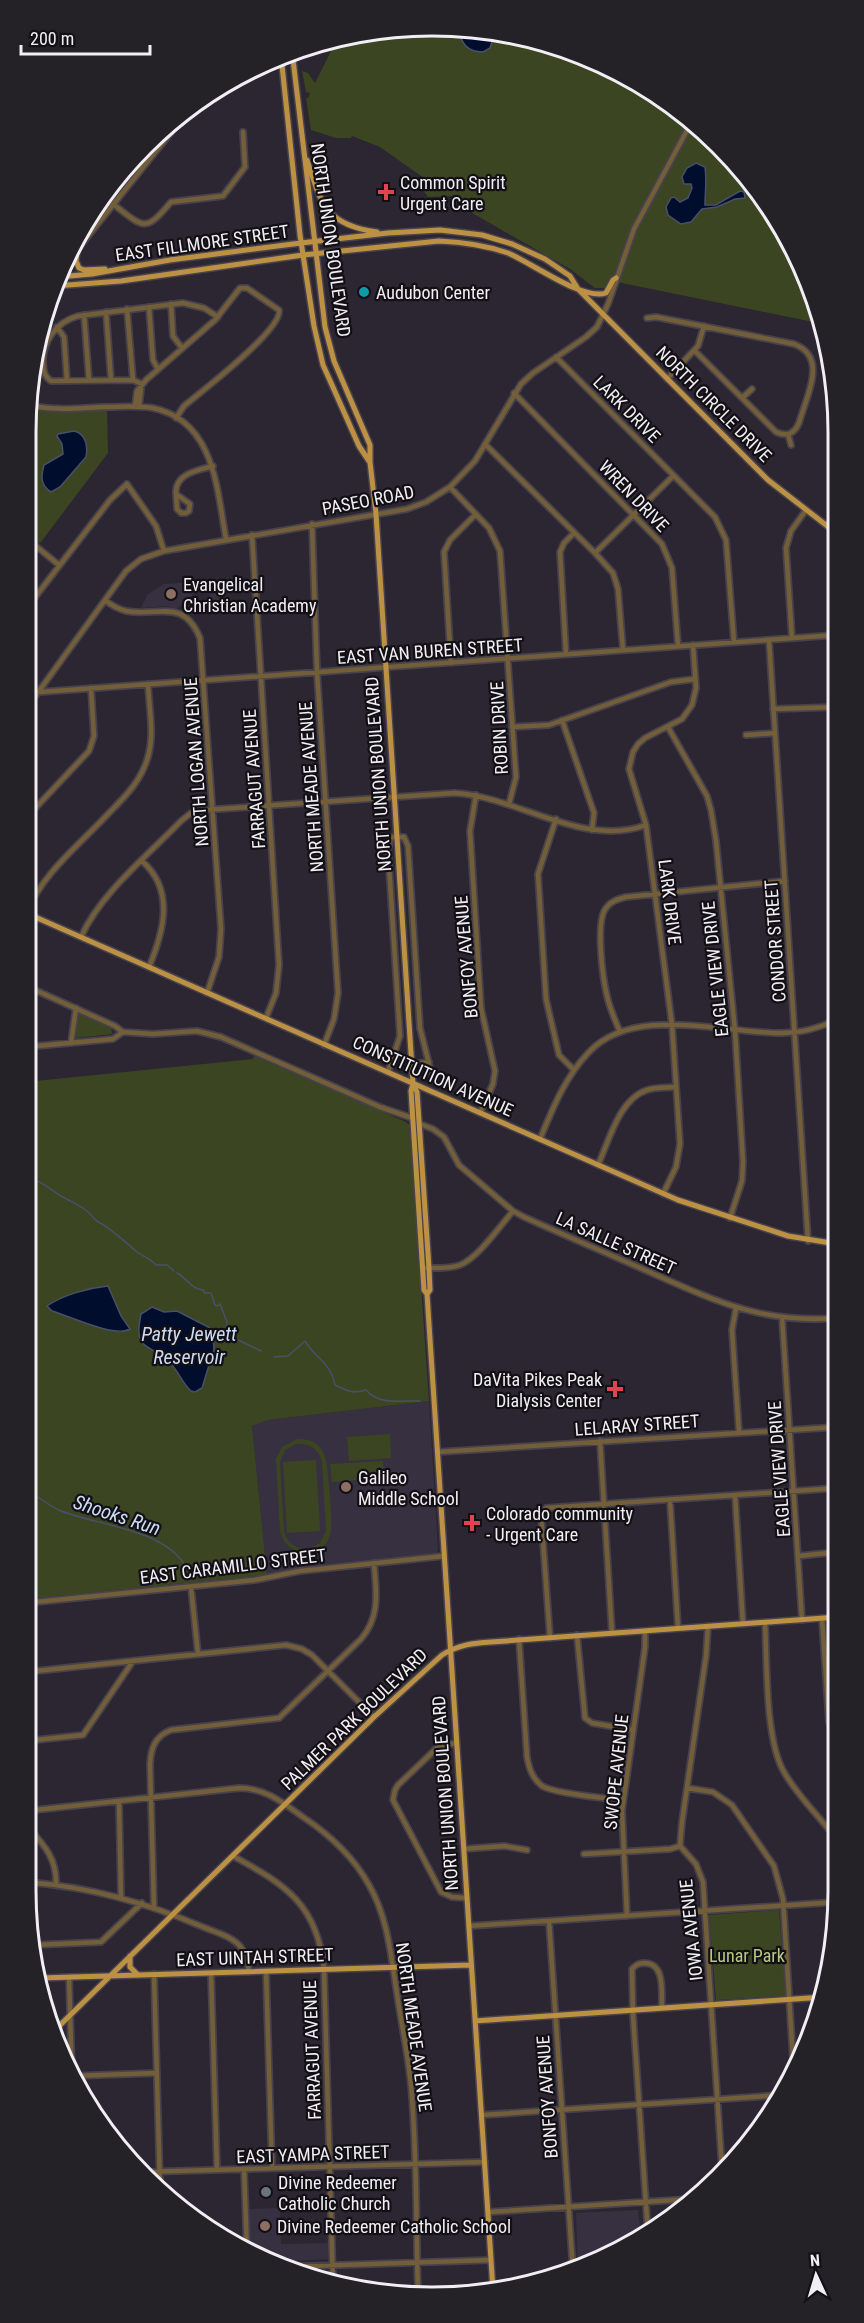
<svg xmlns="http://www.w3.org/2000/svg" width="864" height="2323" font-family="'Roboto Condensed',sans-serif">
  <rect width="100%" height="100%" fill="#2b2631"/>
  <path fill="#373040" d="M221,580L223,602L214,603L203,585L177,609L166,606L141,608L147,595L164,584Z
    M429,1401L438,1549L436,1553L299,1567L267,1575L252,1426L268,1420Z
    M280,2208L281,2244L328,2243V2259L271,2262L251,2253L249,2209Z
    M638,2210L641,2238L588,2266L578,2269L576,2213Z"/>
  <path fill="#3c4522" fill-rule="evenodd" d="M459,26L538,39L658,94L737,164L797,253L818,323L612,281L608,288H595L570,269L474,214L451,196L428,197L423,190L431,183L380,147L352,136L351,138H336L311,130L306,98H308L310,93L306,92L302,71L308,73L315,83L337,39L379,29Z
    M29,408L46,412L107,410L108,453L41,542L38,543L26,534V432Z
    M81,1014L111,1027L112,1034L76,1038L78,1016Z
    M254,1056L406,1122L410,1126L429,1401L268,1420L252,1426L267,1575L26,1599V1082L253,1059Z
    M390,1434L391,1458L349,1461L347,1437Z
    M297,1439C314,1438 324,1447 327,1464C328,1481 334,1519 330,1535C322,1563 284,1556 280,1530L276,1459L282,1447ZM296,1444C310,1443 319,1449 322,1462L326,1531L320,1543L308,1549C295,1549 287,1543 284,1531L280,1462L285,1450Z
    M316,1460L320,1531L287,1533L283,1462Z
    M383,1461L384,1478L332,1482L330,1464Z
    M779,1910L786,1996L716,2000L709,1915Z"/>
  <path fill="#000d2d" stroke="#485069" stroke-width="1.5" d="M462,27L490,32L492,42L490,48L483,52C467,52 462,44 458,29Z
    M696,163L705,167C707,181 705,192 705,205H716L740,191L744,192L745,198L735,199L717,207L702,209L691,222L681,224L668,215L666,207L671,198L674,197L680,202L688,198L692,188L691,184H684L682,177L687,168Z
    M74,431C86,434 88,446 86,457L60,487L51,492C40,485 41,476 44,465L63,454L62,444L57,436L58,434Z
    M108,1286L121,1316L130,1329C115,1338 69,1316 52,1311L47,1306C63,1295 88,1288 108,1286Z
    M152,1307L164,1312L177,1311L212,1329L214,1349L202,1388L195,1392L191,1391C181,1382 178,1369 168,1361C148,1342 133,1352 141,1314Z"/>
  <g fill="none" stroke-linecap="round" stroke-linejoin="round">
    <path stroke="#485069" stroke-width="1.5" d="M26,1180C39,1177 51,1191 63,1197C71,1202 80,1205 87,1211C91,1214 93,1219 97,1221C112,1229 124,1241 137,1252C144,1257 150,1258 156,1265H167L174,1271
      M177,1273C187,1278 191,1289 203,1290L205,1293H211L215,1305L217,1306L220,1304L227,1322L226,1334L261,1351
      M274,1357L288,1356L305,1341C316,1359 331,1363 335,1385C347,1391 354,1394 366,1390C380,1406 401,1400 420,1401
      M26,1489C37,1496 49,1506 61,1511C102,1527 173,1529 190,1575"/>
    <g stroke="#47424c" stroke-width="8">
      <path id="minor" d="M134,159L149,158
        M126,167L143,166
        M113,204C144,228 145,233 171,202L223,196L245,167L243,132
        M60,271L192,106
        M171,304L173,336L182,348
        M149,307L153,360L158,369
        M127,309L133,380
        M106,312L111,380
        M84,315L89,380
        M647,318L656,317L794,344C829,357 806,397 799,423C794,434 787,437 776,432L695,351
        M57,327L64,337L67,381
        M556,357L715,517L726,540L734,642
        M667,379L698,346L704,326
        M142,384L133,380L51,381C44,376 44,372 43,364C42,342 56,322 78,316L183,303L204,308L218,317
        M514,393L662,544L672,568L678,646
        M742,398L752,389
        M29,405C53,411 78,408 103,407C119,407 137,405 153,408C215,421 217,490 226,539
        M135,406L137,391L146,380L215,320L240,288H247L279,310C283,329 201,392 184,406L176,418
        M139,406L141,389
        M788,434L791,445
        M485,444L595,553L613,573L618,589L623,650
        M450,487L489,528L500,551L516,777L509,804
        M176,494L190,504L189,511L186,513H181L177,509Z
        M176,494C174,474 198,470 213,466
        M312,524L317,672L338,993L334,1019L324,1045
        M252,535L279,965L276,993L266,1018
        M26,538L59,565
        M595,553L673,476
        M105,600C111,605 118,609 126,611C158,617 183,597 200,638L221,929L219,957L207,993
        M26,609L110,500L127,484L156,526L164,551
        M792,638L786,548L791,531L806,510
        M769,640L808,1241
        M566,654L560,552L564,543L574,533
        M451,663L444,552L450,540L476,514
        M26,693L836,635
        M26,709L126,571L141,559L164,551L407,509L426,502L450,487L475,461L521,384L533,373L586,337L597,327L608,304L634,229L691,123
        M773,709L836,707
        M562,720L594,813L592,830
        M512,727L549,725L671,682L695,679
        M668,727L707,796L711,810L716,841L735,1031L743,1162L742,1181L730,1218
        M746,735L775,733
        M476,795L470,831L481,1008L495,1071L493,1084L480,1113
        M26,818L89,751L94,736L91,688
        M556,819L538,874L546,999L559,1055L574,1070
        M142,861C175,890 164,931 149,967
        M26,913C43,873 79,845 108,814C126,796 143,779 149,753C154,731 149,707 148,684
        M81,937C100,894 147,856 181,821L191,813L204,810L455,793C519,797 582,848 646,825
        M26,986L115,1026L123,1032
        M620,1032C615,1020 610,1009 607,996C603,979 595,922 606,908C611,901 618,899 626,897L785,881
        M71,1043L76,1008
        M26,1047L113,1039L123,1032L153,1034L197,1031L221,1037L380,1107L412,1118
        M412,1064L429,1062
        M388,1072L400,1036L388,850L391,837H404L408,846L420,1028L433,1080
        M420,1124L433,1129L444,1137L459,1165L513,1211L524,1217C564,1235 604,1252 645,1270C713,1300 761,1324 837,1318
        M540,1139C553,1108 565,1077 589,1052C635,1004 725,1034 783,1033C803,1033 819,1028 836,1020
        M598,1165C609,1141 619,1099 647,1090C656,1087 667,1088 676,1087
        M663,1194L676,1167L680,1144L672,1025L646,825L629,769L633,752L638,744L645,738L682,719L692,705L696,688L693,645
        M423,1268C434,1268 449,1269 460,1265C478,1258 500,1226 513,1211
        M736,1308L732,1330L739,1432
        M782,1317L802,1620
        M834,1318L837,1371
        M600,1441L612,1633
        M438,1452L837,1427
        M735,1495L743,1624
        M670,1500L678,1628
        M798,1556L838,1552
        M191,1587L198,1654
        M26,1603L255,1580L300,1571L444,1556
        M822,1618L829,1722L838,1747
        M765,1622C767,1662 765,1740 784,1772C798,1797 821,1818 838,1841
        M708,1626L706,1656L682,1822L680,1846L696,1864L703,1882L722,2169
        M577,1635L585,1718L592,1723L633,1730
        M550,1638L541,1514L546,1508L838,1488
        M519,1639L527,1757C529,1768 532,1778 542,1786C555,1794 605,1798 623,1800
        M26,1672L286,1645L302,1649L312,1655L374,1717
        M26,1741L83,1735L133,1661
        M456,1743L438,1747L398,1785L395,1790L393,1800L441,1892L452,1897L467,1898
        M687,1788L713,1792L732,1805L774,1866L783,1899L794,2075
        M119,1801L121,1897
        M26,1811L239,1788C265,1788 282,1802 303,1817C330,1835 353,1856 369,1885C388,1918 391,1956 397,1994C402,2028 410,2063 412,2097C417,2162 416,2228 418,2293
        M26,1825C43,1844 57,1857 56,1885
        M464,1849L504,1846L527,1850
        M584,1854L670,1849L680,1846
        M233,1856C286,1885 318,1905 324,1970L333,2283
        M26,1882C90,1887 144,1902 203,1927C215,1932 231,1936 240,1946C246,1953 248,1962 249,1972
        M154,1907L150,1764C151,1748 155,1736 171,1730L279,1718L361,1639C381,1616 376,1591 374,1563
        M627,1916L622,1811L645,1647V1631
        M549,1921L573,2271
        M469,1926L837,1902
        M34,1945L101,1942L142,1903
        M266,1971L272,2168
        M211,1973L217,2170
        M154,1974L160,2186
        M69,1977L72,2077
        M72,2076L157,2073
        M482,2115L782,2095
        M244,2169L247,2251
        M142,2172L485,2162
        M489,2212L690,2199
        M648,2234L633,2015L632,1969C636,1965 638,1963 645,1963C666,1964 661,1993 662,2008
        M281,2267L491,2260"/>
    </g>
    <g stroke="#47424c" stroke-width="8">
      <path id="major" d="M292,51L325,327L334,361L370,445V462L376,514L413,1084L411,1091L424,1290L427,1294L493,2290
        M281,56L300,235L314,326L323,365L332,385L359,446L369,461
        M307,160C321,204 326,225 377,232
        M77,250L76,261L79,268L84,270L105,269
        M58,277L92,274L170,260L301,243L388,233L440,230L482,235L512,244L545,259L570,276L578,289L768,480L835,532
        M55,286L121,281L303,255L439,241C463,242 485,245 508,253C532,263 583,301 606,293L613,280L616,278
        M26,913L678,1200L788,1236L837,1244
        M414,1086L417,1092L429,1268L430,1290L427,1294
        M130,1956V1967L138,1975
        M40,1978L471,1965
        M475,2021L824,1997
        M52,2033L374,1717L442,1655C458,1645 473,1643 491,1642L838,1617"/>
    </g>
    <use href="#minor" stroke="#735e3a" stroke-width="4.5"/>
    <use href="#major" stroke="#bc9143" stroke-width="5"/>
  </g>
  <g fill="#e0444e" stroke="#121015" stroke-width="2">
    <path d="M383 183h6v6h6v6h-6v6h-6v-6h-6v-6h6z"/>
    <path d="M612 1380h6v6h6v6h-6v6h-6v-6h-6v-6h6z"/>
    <path d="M469 1514h6v6h6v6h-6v6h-6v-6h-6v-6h6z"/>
  </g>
  <circle fill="#0f9aa8" stroke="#121015" stroke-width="2" cx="364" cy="292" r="6"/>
  <g fill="#8d6e63" stroke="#121015" stroke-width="2">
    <circle cx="171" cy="594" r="6"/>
    <circle cx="346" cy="1487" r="6"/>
    <circle cx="265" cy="2226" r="6"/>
  </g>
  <circle fill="#6b7280" stroke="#121015" stroke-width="2" cx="266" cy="2192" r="6"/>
  <g text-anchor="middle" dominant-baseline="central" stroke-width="4.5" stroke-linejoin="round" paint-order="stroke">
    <g font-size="18" fill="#f1eef5" stroke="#121015" text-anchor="start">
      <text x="400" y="182">Common Spirit<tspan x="400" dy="21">Urgent Care</tspan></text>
      <text x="376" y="292">Audubon Center</text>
      <text x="183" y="584">Evangelical<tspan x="183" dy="21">Christian Academy</tspan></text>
      <text x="602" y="1379" text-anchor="end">DaVita Pikes Peak<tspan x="602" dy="21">Dialysis Center</tspan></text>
      <text x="358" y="1477">Galileo<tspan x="358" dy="21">Middle School</tspan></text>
      <text x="486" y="1513">Colorado community<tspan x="486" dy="21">- Urgent Care</tspan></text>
      <text x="278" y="2182">Divine Redeemer<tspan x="278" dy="21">Catholic Church</tspan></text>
      <text x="277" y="2226">Divine Redeemer Catholic School</text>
    </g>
    <g font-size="18" fill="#f1eef5" stroke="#121015">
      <text transform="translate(331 240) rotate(82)">NORTH UNION BOULEVARD</text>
      <text transform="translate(202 243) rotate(-8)">EAST FILLMORE STREET</text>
      <text transform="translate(714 404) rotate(45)">NORTH CIRCLE DRIVE</text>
      <text transform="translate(627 409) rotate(45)">LARK DRIVE</text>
      <text transform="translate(634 496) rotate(46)">WREN DRIVE</text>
      <text transform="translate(368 500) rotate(-11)">PASEO ROAD</text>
      <text transform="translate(430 651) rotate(-4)">EAST VAN BUREN STREET</text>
      <text transform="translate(499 728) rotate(-93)">ROBIN DRIVE</text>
      <text transform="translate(196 762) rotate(-94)">NORTH LOGAN AVENUE</text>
      <text transform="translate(378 774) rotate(-94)">NORTH UNION BOULEVARD</text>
      <text transform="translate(254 779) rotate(-94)">FARRAGUT AVENUE</text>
      <text transform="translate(311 787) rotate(-94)">NORTH MEADE AVENUE</text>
      <text transform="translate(670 902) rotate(83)">LARK DRIVE</text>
      <text transform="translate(775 941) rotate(-94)">CONDOR STREET</text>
      <text transform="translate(466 957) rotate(-95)">BONFOY AVENUE</text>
      <text transform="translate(715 969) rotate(-96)">EAGLE VIEW DRIVE</text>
      <text transform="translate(433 1076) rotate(24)">CONSTITUTION AVENUE</text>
      <text transform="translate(616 1243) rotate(24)">LA SALLE STREET</text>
      <text transform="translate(637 1425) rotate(-4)">LELARAY STREET</text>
      <text transform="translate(779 1469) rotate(-94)">EAGLE VIEW DRIVE</text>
      <text transform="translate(233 1566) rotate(-7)">EAST CARAMILLO STREET</text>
      <text transform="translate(354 1719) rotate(-44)">PALMER PARK BOULEVARD</text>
      <text transform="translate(616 1772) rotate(-84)">SWOPE AVENUE</text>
      <text transform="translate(445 1793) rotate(-94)">NORTH UNION BOULEVARD</text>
      <text transform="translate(691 1930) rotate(-96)">IOWA AVENUE</text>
      <text transform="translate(255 1957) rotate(-2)">EAST UINTAH STREET</text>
      <text transform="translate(414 2027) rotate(82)">NORTH MEADE AVENUE</text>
      <text transform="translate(312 2050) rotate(-92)">FARRAGUT AVENUE</text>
      <text transform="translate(547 2097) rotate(-94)">BONFOY AVENUE</text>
      <text transform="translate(313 2154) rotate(-2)">EAST YAMPA STREET</text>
    </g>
    <g font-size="18" fill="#b7ca81" stroke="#121015">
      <text x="747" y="1955">Lunar Park</text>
    </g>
    <g font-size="20" font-style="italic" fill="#cbdbf5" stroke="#121015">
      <text x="189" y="1334">Patty Jewett<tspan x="189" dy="23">Reservoir</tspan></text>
      <text transform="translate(117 1515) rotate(18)">Shooks Run</text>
    </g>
  </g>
  <path d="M0 0H864V2323H0ZM432 36H432A396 396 0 0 1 828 432V1891A396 396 0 0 1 432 2287H432A396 396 0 0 1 36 1891V432A396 396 0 0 1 432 36Z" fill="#242227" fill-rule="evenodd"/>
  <path fill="none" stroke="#f1eef5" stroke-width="3" d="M432 36H432A396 396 0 0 1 828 432V1891A396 396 0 0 1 432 2287H432A396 396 0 0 1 36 1891V432A396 396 0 0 1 432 36Z"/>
  <g transform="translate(816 2275) rotate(356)" stroke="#121015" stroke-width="4.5" paint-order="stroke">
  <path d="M0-4.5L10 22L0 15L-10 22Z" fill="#f1eef5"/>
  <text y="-9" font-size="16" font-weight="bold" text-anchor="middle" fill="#f1eef5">N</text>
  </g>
  <path d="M21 45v9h129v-9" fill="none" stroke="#f1eef5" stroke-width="3"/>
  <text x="30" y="45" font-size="18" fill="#f1eef5" stroke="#121015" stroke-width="4.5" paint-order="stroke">200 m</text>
</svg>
